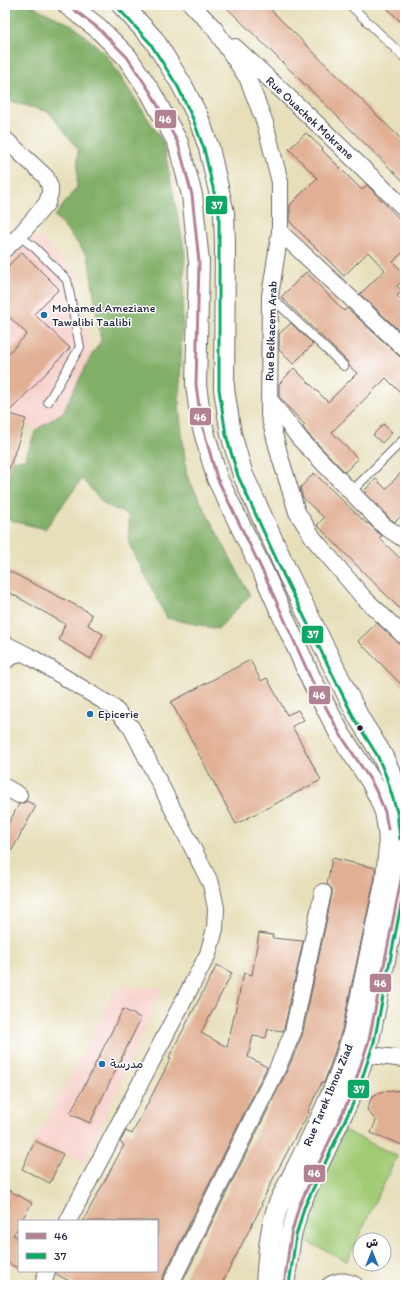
<svg xmlns="http://www.w3.org/2000/svg" width="410" height="1290" font-family="Itim,'Playpen Sans Arabic',sans-serif">
  <rect width="100%" height="100%" fill="#fff"/>
  <filter id="ink" filterUnits="userSpaceOnUse"><feTurbulence type="fractalNoise" baseFrequency=".025" numOctaves="2"/><feDisplacementMap in="SourceGraphic" scale="8" xChannelSelector="R" yChannelSelector="G"/><feConvolveMatrix kernelMatrix="1 2 1 2 8 2 1 2 1" color-interpolation-filters="sRGB"/></filter>
  <filter id="wash" filterUnits="userSpaceOnUse"><feTurbulence type="fractalNoise" baseFrequency=".012" numOctaves="4" result="noise"/><feDisplacementMap in="SourceGraphic" scale="16" xChannelSelector="R" yChannelSelector="G"/><feGaussianBlur stdDeviation="0.9" result="paint"/><feColorMatrix in="noise" values="0 0 0 0 0 0 0 0 0 0 0 0 0 0 0 0 0 1.4 0 .05"/><feComposite in="paint" operator="in"/></filter>
  <g filter="url(#wash)">
    <rect width="100%" height="100%" fill="#e7dfba"/>
    <path fill="#f7d0cb" d="M40,236L76,275L91,356L63,412L36,430L5,408V260L27,241Z
      M163,987L85,1162L35,1141L117,988Z"/>
    <path fill="#a2cb76" stroke="#627658" d="M344,1130L397,1156L347,1261L294,1235Z"/>
    <path fill="#81af67" stroke="#526851" d="M5,5H30L72,25L105,53L163,142L185,253L179,407L187,476L250,595L218,629L167,618L129,544V516L104,504L82,479L45,529L5,519V462L25,459L36,430L63,412L91,356L101,341L88,256L55,216L77,187L78,149L49,112L5,100Z"/>
    <g id="blocks">
      <path fill="#e1af93" d="M224,5H266L405,143V183Z
        M384,5H405V26Z
        M306,133L323,149L322,150L362,190L367,185L405,225V250L393,262L405,274V278L397,286L402,291L397,296L405,304V336L360,294L385,270L368,252L344,276L290,222V205L317,178L289,149Z
        M22,252L59,289L34,314L70,348L8,413L26,419L7,475L5,474V357L27,334L5,313V269Z
        M306,272L344,311L347,308L399,356L405,358V397L386,378L332,432L358,459L345,472L307,433L303,427L305,425L288,407L279,396V384L294,368L328,402L357,373L349,366L348,362L281,297Z
        M291,323L313,344L293,364L279,350V334Z
        M383,424L392,432L382,443L373,435Z
        M405,468V512L395,522L390,519L364,491L376,479L386,489Z
        M314,473L367,524L368,523L382,536L379,538L405,563V614L317,525L324,518L303,498L300,488Z
        M5,569L83,609L92,615L88,625L103,634L91,659L59,640L65,624L5,590Z
        M377,623L405,648V688L358,641Z
        M250,660L261,681L267,678L287,715L298,710L304,720L292,726L321,780L236,824L171,702Z
        M27,801L36,806L5,863V830L19,804L23,803Z
        M332,858L375,868V877L342,1030L335,1051L324,1083L322,1082L308,1111L309,1112L303,1124H302L273,1179L261,1204L262,1205L221,1285H181L286,1073L302,1036L332,894V889L327,884Z
        M259,933L273,935L272,938L303,941L284,1029L283,1031L268,1029L266,1038L253,1036L248,1057L267,1067L161,1281V1285H77L56,1274V1271H157V1221H83L124,1145L120,1142L126,1131L132,1134L171,1058L169,1057L217,965L232,973L201,1033L227,1047L244,973L252,975Z
        M123,1009L141,1018L90,1123L70,1114Z
        M405,1090V1146L371,1133L376,1121L367,1110L372,1096L381,1092Z
        M35,1141L63,1154L50,1183L22,1169Z
        M5,1188L32,1203L21,1221H19V1225L13,1235L19,1238V1269L5,1261Z"/>
    </g>
  </g>
  <g filter="url(#ink)">
    <use href="#blocks" fill-opacity="0" stroke="#676467" stroke-width="1"/>
    <g fill="none" stroke-linecap="round" stroke-linejoin="round">
      <g stroke="#676467" stroke-width="10">
        <path id="service" d="M350,5L405,58
          M19,236L34,247L67,280L80,347L48,402
          M271,297L344,366
          M351,492L405,438"/>
      </g>
      <g stroke="#676467" stroke-width="18">
        <path id="minor" d="M192,5L214,28L248,79L265,123L280,182V232L270,296L269,415L280,457L297,512L314,539L363,597L405,637
          M235,47L310,117L405,209
          M5,139L46,177L50,187V193L47,203L19,236L5,249
          M280,232L405,349
          M269,399L300,439L384,526L405,540
          M5,644L31,657L113,707L131,727L211,884L216,908L215,929L208,954L68,1221
          M5,661L20,652
          M5,787L19,795
          M353,1053L405,1059
          M43,1285L47,1271
          M170,1285L277,1069L293,1032L323,892
          M330,1285C338,1280 347,1281 355,1285"/>
      </g>
      <g stroke="#676467" stroke-width="22">
        <path id="tertiary" d="M68,5L98,28L127,57L151,93L178,143L192,195L199,262L196,385L201,421L217,478L264,574L312,681L340,734L371,781L379,797L385,812L388,829L389,846L386,879L353,1033C337,1092 306,1148 279,1203C269,1230 268,1257 266,1285
          M122,5L154,40L182,85L198,117L209,148L224,213L225,244L224,389L231,434L243,475L288,574L359,718L381,753L391,774L402,811L405,838
          M284,1285L291,1235L299,1206L351,1095L369,1040L403,870L405,839"/>
      </g>
      <use href="#service" stroke="#fff" stroke-width="8"/>
      <use href="#minor" stroke="#fff" stroke-width="16"/>
      <use href="#tertiary" stroke="#fff" stroke-width="20"/>
      <g stroke="#fff" stroke-width="6">
        <path id="bus-1" d="M68,5L98,28L127,57L151,93L178,143L192,195L199,262L196,385L201,421L217,478L264,574L312,681L340,734L371,781L379,797L385,812L388,829
          M284,1285L291,1235L299,1206L351,1095L369,1040L403,870L405,839"/>
      </g>
      <g stroke="#fff" stroke-width="6">
        <path id="bus-2" d="M118,8L150,43L178,87L193,119L204,149L219,214V389L226,435L238,476L284,576L355,720L377,755L386,776L397,812L400,839
          M289,1285L296,1236L304,1208L356,1097L374,1042L405,885"/>
      </g>
      <use href="#bus-1" stroke="#b28292" stroke-width="3"/>
      <use href="#bus-2" stroke="#0ea764" stroke-width="3"/>
    </g>
  </g>
  <g fill="#1f6fb2" stroke="#fff" stroke-width="1.5">
    <circle cx="44" cy="315" r="4"/>
    <circle cx="90" cy="714" r="4"/>
    <circle cx="102" cy="1064" r="4"/>
  </g>
  <circle fill="#22223b" stroke="#fff" stroke-width="1.5" cx="360" cy="728" r="3.5"/>
  <g text-anchor="middle" dominant-baseline="central" stroke-width="3" stroke-linejoin="round" paint-order="stroke">
    <g font-size="12" fill="#22223b" stroke="#fff">
      <text transform="translate(310 118) rotate(43)">Rue Ouachek Mokrane</text>
      <text transform="translate(271 331) rotate(-88)">Rue Belkacem Arab</text>
      <text transform="translate(328 1095) rotate(-67)">Rue Tarek Ibnou Ziad</text>
    </g>
    <g font-size="12" fill="#22223b" stroke="#fff" text-anchor="start">
      <text x="52" y="308">Mohamed Ameziane<tspan x="52" dy="14">Tawalibi Taalibi</tspan></text>
      <text x="98" y="714">Epicerie</text>
      <text x="110" y="1064">مدرسة</text>
    </g>
  </g>
  <g stroke="#fff" stroke-width="1.5">
    <rect x="154" y="109" width="23" height="20" rx="4" fill="#b28292"/>
    <rect x="205" y="195" width="23" height="20" rx="4" fill="#0ea764"/>
    <rect x="189" y="407" width="23" height="19" rx="4" fill="#b28292"/>
    <rect x="301" y="625" width="23" height="19" rx="4" fill="#0ea764"/>
    <rect x="308" y="685" width="23" height="20" rx="4" fill="#b28292"/>
    <rect x="369" y="973" width="23" height="20" rx="4" fill="#b28292"/>
    <rect x="347" y="1079" width="23" height="20" rx="4" fill="#0ea764"/>
    <rect x="303" y="1164" width="23" height="19" rx="4" fill="#b28292"/>
  </g>
  <g font-size="11" text-anchor="middle" font-weight="bold" fill="#fff">
    <text x="165" y="123">46</text>
    <text x="217" y="209">37</text>
    <text x="200" y="421">46</text>
    <text x="313" y="638">37</text>
    <text x="319" y="699">46</text>
    <text x="380" y="987">46</text>
    <text x="359" y="1093">37</text>
    <text x="314" y="1177">46</text>
  </g>
  <rect width="410" height="1290" fill="none" stroke="#fff" stroke-width="20"/>
  <rect x="18" y="1220" width="140" height="52" fill="#ffffff" stroke="#a7a7b1"/>
  <rect x="26" y="1233" width="20" height="6" fill="#b28292" stroke="#a7a7b1"/>
  <text x="54" y="1240" font-size="12" fill="#22223b">46</text>
  <rect x="26" y="1253" width="20" height="6" fill="#0ea764" stroke="#a7a7b1"/>
  <text x="54" y="1260" font-size="12" fill="#22223b">37</text>
  <g transform="translate(372 1252)"><circle r="19" fill="#ffffff" stroke="#a7a7b1"/>
  <path d="M0-3L7 15L0 10L-7 15Z" fill="#1f6fb2"/>
  <text y="-6" font-size="11" font-weight="bold" text-anchor="middle" fill="#22223b">ش</text>
  </g>
</svg>
